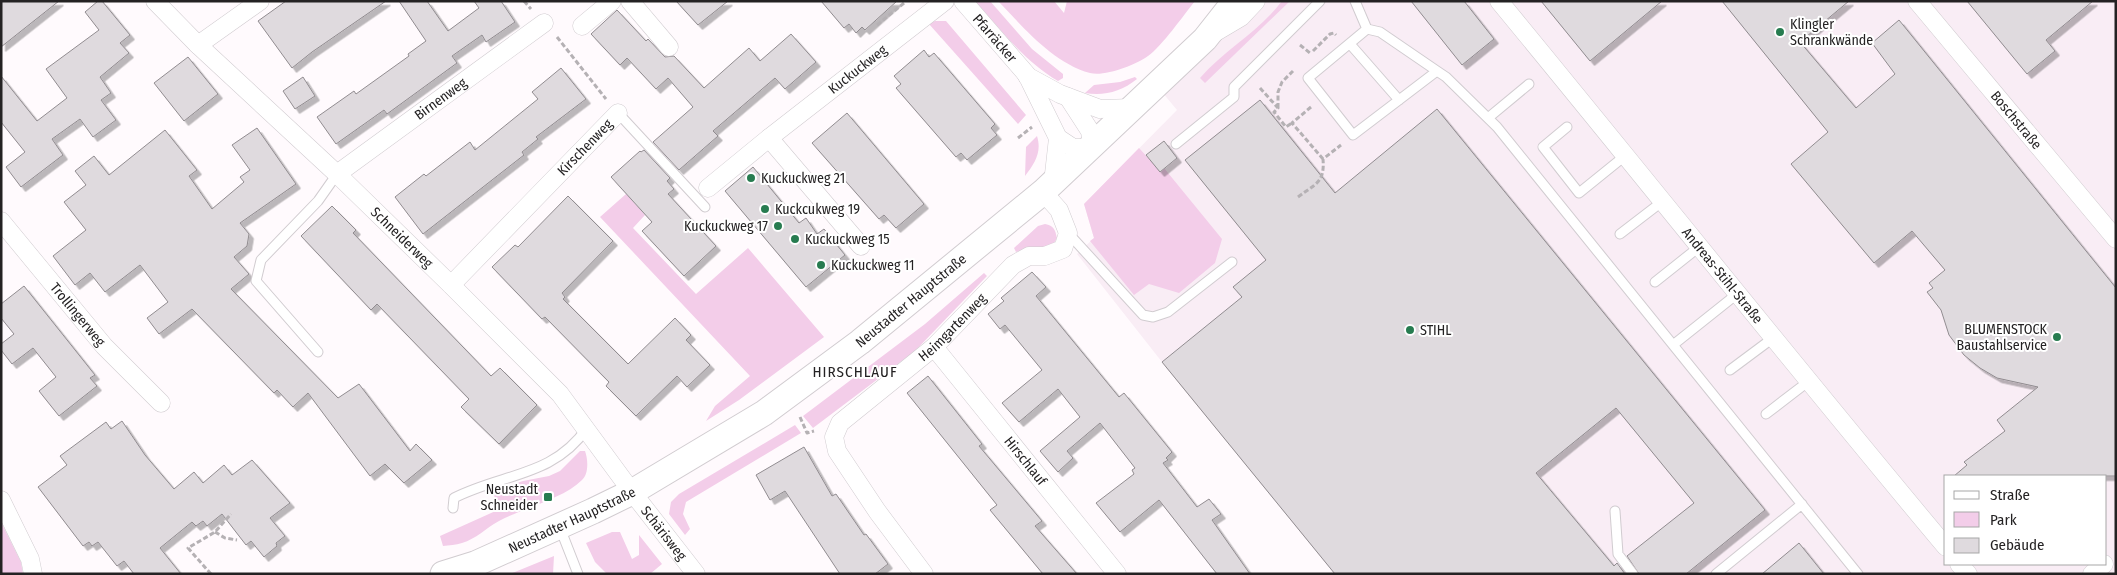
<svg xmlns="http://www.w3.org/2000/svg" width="2117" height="575" font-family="'Fira Sans Condensed',sans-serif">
  <defs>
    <filter id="shadow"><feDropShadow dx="4.5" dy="4.5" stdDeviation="0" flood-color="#0004"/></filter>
  </defs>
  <rect width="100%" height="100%" fill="#fffafd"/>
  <path fill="#f9edf5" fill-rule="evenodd" d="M1235,1H2116V574H1335L1162,362L1077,254L1094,238L1084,204L1177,110L1157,86ZM1946,476H2106V564H1946Z"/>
  <path fill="#f3cde9" d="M975,1H990L1032,49L1063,74V78L1058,81C1024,61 1001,30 975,1Z
    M998,1H1054L1064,13L1067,1H1195C1183,16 1162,46 1148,56C1136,65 1104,77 1090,73C1053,63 1024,28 998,1Z
    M1282,1H1290L1205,83L1200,78C1225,49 1259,32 1282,1Z
    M935,21H946L1026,115L1018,124L929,24Z
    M1135,77L1137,79C1121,92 1104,96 1085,93L1094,85L1120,82Z
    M1037,136C1042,152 1035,163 1025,176L1026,147Z
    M1139,148L1160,171L1164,168L1222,239L1215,263L1179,293L1149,284L1134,295L1090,241L1094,238L1084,204Z
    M626,194L645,215L633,228L696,294L748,248L824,337L739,400L706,421L715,406L750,376L600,217Z
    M1045,224C1054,226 1055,229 1057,238L1053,245L1016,252L1014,248L1038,226Z
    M984,273L987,276L915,351L813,428L803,416L925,324Z
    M795,425L801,433L686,502L683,514L690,529L685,535L669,514L671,502L679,494Z
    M580,451H585C588,459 589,474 582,480C563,499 523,508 499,521C486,528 476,539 462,543C456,545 449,545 443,546L440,536L500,509L492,491L523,481L549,476L560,471Z
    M1,522L21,562L23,574H1Z
    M612,532H620L632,559L639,555V535L662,564L650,574H607L595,562L586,543Z
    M554,556L553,574H510Z"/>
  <path fill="#dfdade" stroke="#918c90" filter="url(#shadow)" d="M1,1H59L1,47Z
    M98,1H102L130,35L120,43L129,53L100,77L111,93L101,100L116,120L93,137L80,119L52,139L63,155L21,187L6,167L25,152L1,122V76L37,121L67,98L46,69L99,30L85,12Z
    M286,1H386L312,52L292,68L258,21Z
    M399,1H427L448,31L479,8L474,1H501L515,22L486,42L482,35L452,56L457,63L387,114L384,110L336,144L317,117L354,91L356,94L409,56L408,54L426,41Z
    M676,1H728L698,25Z
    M821,1H897L865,30L862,27L856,33L849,24L844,28Z
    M1411,1H1464L1494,39L1462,65Z
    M1541,1H1662L1590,61Z
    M1722,1H1849L1800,42L1856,108L1895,74L1872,43L1899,20L2116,288V476H1954L1967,465L1964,462L2005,431L1997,420L2038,387L1997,378L1980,368L1964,355L1949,335L1941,310L1927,292L1933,288L1929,283L1945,270L1912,231L1874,263L1791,164L1828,132Z
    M1967,1H2093L2046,40L2055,51L2027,74Z
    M617,10L646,41L648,39L665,57L674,56L704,88L749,48L760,61L791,34L816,62L785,89L775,78L713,131L718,136L679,170L653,142L693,107L668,78L656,89L627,58L620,65L591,34Z
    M924,50L929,57L934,53L995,124L991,128L997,135L967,160L961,153L956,157L896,88L901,84L894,76Z
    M188,57L218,94L184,121L154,83Z
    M561,68L586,99L536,137L538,139L522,152L524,155L423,234L395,197L424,174L426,176L470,142L475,150L538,99L532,92Z
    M303,77L315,96L295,109L283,91Z
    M1260,100L1335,193L1437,109L1765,510L1686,574H1639L1627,556L1694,503L1616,408L1536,473L1614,566L1617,563L1625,574H1335L1162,362L1242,297L1233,287L1266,260L1185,160Z
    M847,113L924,204L896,228L884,215L879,219L812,143Z
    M257,128L296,184L240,223L249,234L247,246L234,257L249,274L231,289L338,398L359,384L410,451L416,444L432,460L404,483L385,464L370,476L308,393L293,407L277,390L274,393L192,309L159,334L147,318L168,302L140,265L105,292L90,273L75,285L53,256L86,230L64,202L86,185L75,171L94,156L109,175L165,130L197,170L189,176L212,209L244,182L240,177L250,170L232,145Z
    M1164,141L1177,158L1160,172L1146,155Z
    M644,150L670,178L667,181L674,189L668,194L716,246L684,276L642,231L652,222L611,177L640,151L641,152Z
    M753,167L799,223L806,218L817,234L824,229L845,255L806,287L725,191Z
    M568,196L613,241L562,293L565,297L563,299L628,364L675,318L691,335L686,340L710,365L687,387L677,376L636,416L606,386L609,382L545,317L542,319L492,267L515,245L518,247Z
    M332,206L356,230L353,233L491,376L500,368L537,405L499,444L461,407L469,399L377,304L371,310L301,236Z
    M1032,272L1046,287L1036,296L1119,397L1124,393L1172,452L1166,458L1168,460L1163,463L1197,507L1209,499L1221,514L1212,520L1250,574H1217L1159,500L1120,532L1096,503L1134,474L1132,470L1135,468L1100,423L1067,451L1073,458L1058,472L1040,451L1080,417L1058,389L1019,422L1002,403L1042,370L1005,325L1000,329L988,314L1004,301L1001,298Z
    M24,286L95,375L90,378L97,386L59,416L39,391L56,377L33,348L12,364L1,350V344L14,334L1,318V304Z
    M928,376L982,444L979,446L1042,521L1035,526L1077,574H1043L990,510L997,505L907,393Z
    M122,421L145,455L174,489L194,472L203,483L224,465L232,475L252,460L290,503L270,518L285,536L276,543L277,546L264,557L251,541L246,545L222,514L207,526L203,521L196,526L192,522L160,548L181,574H134L124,561L117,566L98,542L92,546L89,542L83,546L38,487L67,465L60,456L106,422L111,429Z
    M804,447L832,496L836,494L864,535L866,534L888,564L875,574H840L785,491L770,500L756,475Z
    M1799,543L1824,574H1762Z"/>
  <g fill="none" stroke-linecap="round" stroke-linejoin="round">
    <g stroke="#d1ccd0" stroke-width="11">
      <path id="lane" d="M1355,1L1367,29
        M1350,44L1399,100
        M1437,71L1353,135L1308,78L1367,29L1380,32L1437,71L1446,77L1497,127L1858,574
        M618,113L705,207
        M1488,118L1529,84
        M1567,127L1543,147L1579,193L1626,155
        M1176,144L1234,97V87L1320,1
        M1068,233L1143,315L1153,317L1168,312L1232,262
        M1620,234L1663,201
        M1655,282L1699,247
        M1673,345L1737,294
        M318,352L256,281L261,260L318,201L337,174
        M1730,370L1773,338
        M1766,414L1809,381
        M453,508L454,498C503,473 553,477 587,428
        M1615,511L1618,554L1633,574
        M560,528L578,574
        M1716,574L1802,504"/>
    </g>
    <g stroke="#d1ccd0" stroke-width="19">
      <g id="street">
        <path id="s1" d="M155,1L198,45L337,174L451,285L560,394L632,492L696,574"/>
        <path d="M630,1L669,47"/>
        <path id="s2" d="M963,1L1027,75L1058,138L1073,148L1092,147L1090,131L1068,97"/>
        <path id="s3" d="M1499,1C1649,183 1795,367 1946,547"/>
        <path id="s4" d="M1917,1L2116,239"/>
        <path d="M582,26L612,1"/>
        <path d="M1214,33L1241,17L1256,1"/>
        <path d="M198,45L260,1"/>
        <path d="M1027,76L1060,94L1100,109L1133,108"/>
        <path id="s5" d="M337,174L544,23"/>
        <path d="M1053,183L1058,138"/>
        <path d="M708,188L769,138"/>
        <path id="s6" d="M1,221L104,346L161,403"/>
        <path id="s7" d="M861,246L769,138L945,1"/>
        <path id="s8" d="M451,285L618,113"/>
        <path id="s9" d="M934,347L1117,574"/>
        <path d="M1,500L30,559L33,574"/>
        <path d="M1959,564L1968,574"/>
        <path id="s10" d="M924,574L877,511L837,451L834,437L840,423L934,347L1013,265L1029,256H1045L1063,249L1068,233L1059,210L1043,192"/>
        <path d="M2092,574L2104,564"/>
      </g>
    </g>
    <g stroke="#d1ccd0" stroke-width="27">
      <g id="secondary">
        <path id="s11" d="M443,574L475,564L593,511L632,492L764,413L860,342L1043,192L1205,39L1235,1"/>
      </g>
    </g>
    <path stroke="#b5b1b4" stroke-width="3" stroke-dasharray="5 2.5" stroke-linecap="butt" d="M524,1L531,9
      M877,25L904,3
      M557,37L606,99
      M1300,45L1310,53
      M1313,51L1330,34L1334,33L1336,35
      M1260,88L1278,108L1274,112L1286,127L1292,123
      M1311,107L1292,123L1323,159
      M1278,108V92L1282,82L1293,71
      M1018,138L1032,127
      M1298,197C1315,184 1325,183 1323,159L1341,145
      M800,417L807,433L814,431
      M215,532L225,538L237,540
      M211,574L188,548L215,532L231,514"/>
    <use href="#lane" stroke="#fff" stroke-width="9"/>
    <use href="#street" stroke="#fff" stroke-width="18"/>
    <use href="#secondary" stroke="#fff" stroke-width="25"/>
  </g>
  <g fill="#277c50" stroke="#fff" stroke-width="2">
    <circle cx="1780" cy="32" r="5"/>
    <circle cx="751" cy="178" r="5"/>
    <circle cx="765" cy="209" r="5"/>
    <circle cx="778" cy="226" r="5"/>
    <circle cx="795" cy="239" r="5"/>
    <circle cx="821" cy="265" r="5"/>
    <circle cx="1410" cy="330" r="5"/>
    <circle cx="2057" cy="337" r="5"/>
    <rect x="543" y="492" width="10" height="10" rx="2.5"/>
  </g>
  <g text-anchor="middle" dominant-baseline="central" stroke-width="4" stroke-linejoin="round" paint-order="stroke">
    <g font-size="14" fill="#242223" stroke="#fff" text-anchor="start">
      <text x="1790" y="24">Klingler<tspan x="1790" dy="16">Schrankwände</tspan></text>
      <text x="761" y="178">Kuckuckweg 21</text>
      <text x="775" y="209">Kuckcukweg 19</text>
      <text x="768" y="226" text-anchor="end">Kuckuckweg 17</text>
      <text x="805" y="239">Kuckuckweg 15</text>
      <text x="831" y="265">Kuckuckweg 11</text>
      <text x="2047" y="329" text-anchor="end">BLUMENSTOCK<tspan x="2047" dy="16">Baustahlservice</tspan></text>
      <text x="1420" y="330">STIHL</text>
      <text x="538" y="489" text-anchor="end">Neustadt<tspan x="538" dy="16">Schneider</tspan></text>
    </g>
    <g font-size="14" fill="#242223" stroke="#fff">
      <text stroke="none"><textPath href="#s2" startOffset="49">Pfarräcker</textPath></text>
      <text stroke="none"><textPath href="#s7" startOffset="254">Kuckuckweg</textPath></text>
      <text stroke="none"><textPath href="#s5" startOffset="128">Birnenweg</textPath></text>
      <text stroke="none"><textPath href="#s4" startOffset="155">Boschstraße</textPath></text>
      <text stroke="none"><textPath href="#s8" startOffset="192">Kirschenweg</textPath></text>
      <text stroke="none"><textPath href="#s1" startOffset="342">Schneiderweg</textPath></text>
      <text stroke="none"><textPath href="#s3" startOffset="354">Andreas-Stihl-Straße</textPath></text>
      <text stroke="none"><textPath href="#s11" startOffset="545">Neustadter Hauptstraße</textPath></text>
      <text stroke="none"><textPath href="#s6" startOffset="121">Trollingerweg</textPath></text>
      <text stroke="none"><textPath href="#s10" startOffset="328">Heimgartenweg</textPath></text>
      <text stroke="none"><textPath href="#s9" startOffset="146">Hirschlauf</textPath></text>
      <text stroke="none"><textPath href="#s11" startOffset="140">Neustadter Hauptstraße</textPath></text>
      <text stroke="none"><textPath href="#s1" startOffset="738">Schärisweg</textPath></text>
    </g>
    <g font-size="15" letter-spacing="1" fill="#242223" stroke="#fff">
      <text x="855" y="372">HIRSCHLAUF</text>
    </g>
  </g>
  <rect width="2117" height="575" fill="none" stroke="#242223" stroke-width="5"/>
  <rect x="1944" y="475" width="162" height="90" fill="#ffffff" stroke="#a7a7a7"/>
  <rect x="1954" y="491" width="25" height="8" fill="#ffffff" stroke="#a7a7a7"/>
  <text x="1990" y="500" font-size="15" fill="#242223">Straße</text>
  <rect x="1954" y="512" width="25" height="15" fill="#f3cde9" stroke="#a7a7a7"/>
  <text x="1990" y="525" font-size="15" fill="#242223">Park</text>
  <rect x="1954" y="538" width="25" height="15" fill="#dfdade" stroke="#a7a7a7"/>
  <text x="1990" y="550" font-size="15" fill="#242223">Gebäude</text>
</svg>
